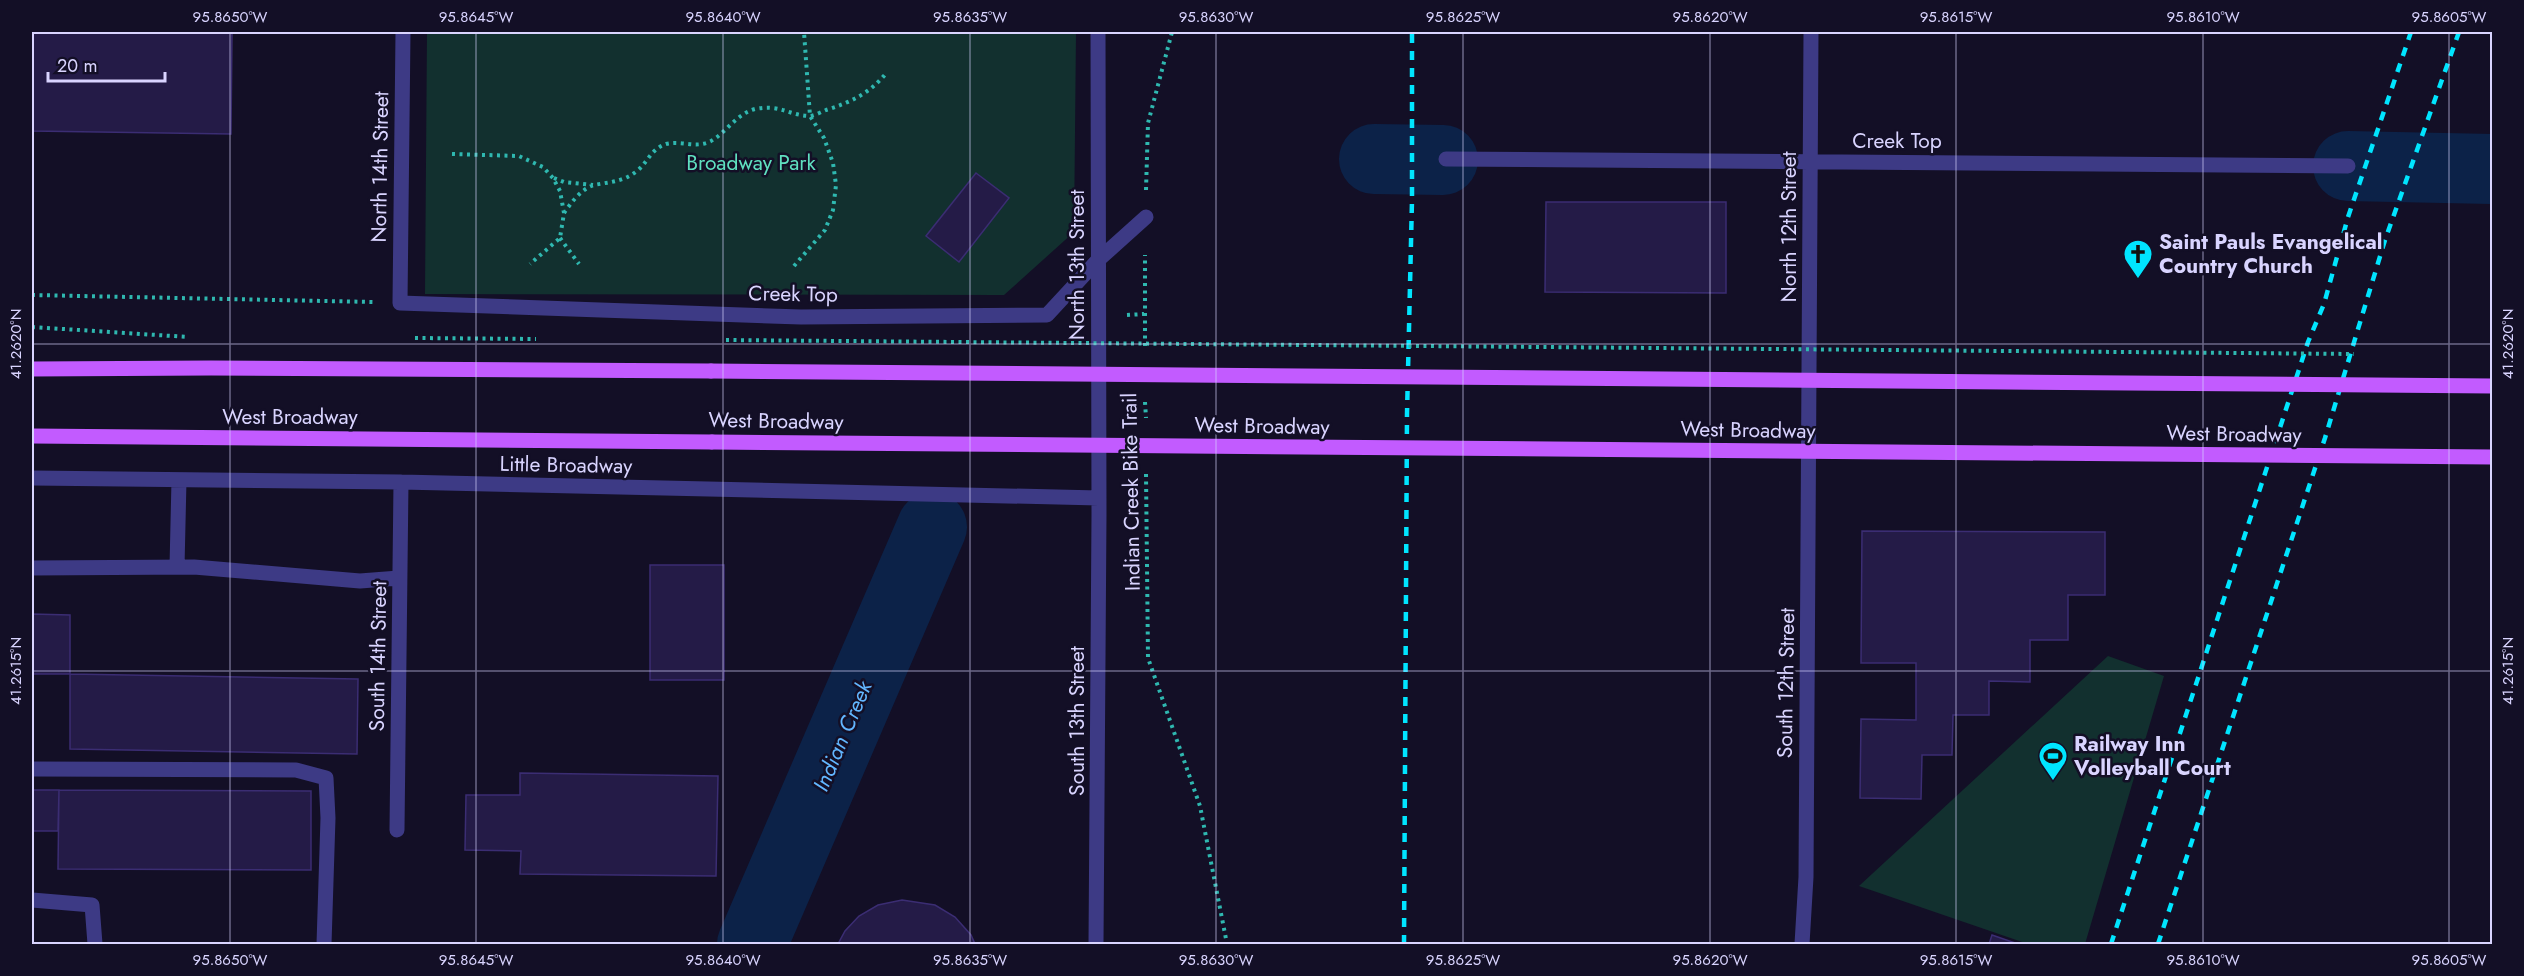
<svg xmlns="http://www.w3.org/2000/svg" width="2524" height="976" font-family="Jost,sans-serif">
  <rect width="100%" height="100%" fill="#130f26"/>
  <path fill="#12302f" d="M427,32H1076L1074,232L1004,295L425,294Z
    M2108,656L2164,676L2085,944H2028L1859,886Z"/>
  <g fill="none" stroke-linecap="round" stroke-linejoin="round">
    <path stroke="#0c2248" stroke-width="70" d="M1374,159L1443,160
      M2348,166L2492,169
      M752,944L932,527"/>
  </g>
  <path fill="#241b47" stroke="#3b2d73" stroke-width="1.5" d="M32,32H232L231,134L32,131Z
    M976,173L1009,198L959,262L926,236Z
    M1546,202H1726V293L1545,292Z
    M1862,531L2105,532V595H2068V640H2030V682L1989,681V715H1953L1952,755H1922L1921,799L1860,798L1861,719L1916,720V663H1861Z
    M650,565H724V680H650Z
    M32,614L70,615V674H32Z
    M70,674L358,679L357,754L70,749Z
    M520,773L718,776L716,876L520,874L521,851L465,850L466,795H520Z
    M32,790H59L58,831H32Z
    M59,790L311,791V870L58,869Z
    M902,900L935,905L955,917L971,935L975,944H838L845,931L859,916L878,905Z
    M1992,935L2018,944H1989Z"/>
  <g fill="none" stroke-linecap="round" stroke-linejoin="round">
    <path stroke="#2fb8b0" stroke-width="4" stroke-dasharray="3 4.5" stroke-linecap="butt" d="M452,154L519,156L543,167L553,178L560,191L564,213L560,238L530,264
      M554,178L564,182L593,185
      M1146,190L1148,123L1172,32
      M564,213C571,203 581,189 594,185C609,182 623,182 637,171C648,162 651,149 666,144C682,140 696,149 711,141C727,132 736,114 755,109C780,104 788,115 809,116C814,116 821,112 826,110C851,102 871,93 887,72
      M560,238L579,264
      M794,266L825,230L833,210L836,185L833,163L824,138L810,116L804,32
      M32,295L373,302
      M1127,315L1144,314
      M32,327L188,337
      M415,338L536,339
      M1145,346V255
      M1145,402L1146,418
      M1146,474L1148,658L1200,806L1227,944"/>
    <path stroke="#3d3a85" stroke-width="15" d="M403,32L400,303L801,317L1047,315L1097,261L1146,217
      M1446,159L2348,166
      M32,478L401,482L1099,498
      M177,567L179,480
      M32,568L194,567L360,581L399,578
      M32,769L296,770L326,778L328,818L324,944
      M397,830L401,482
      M32,900L92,905L95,944
      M1096,944L1099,515L1098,32
      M1802,944L1806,877L1811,32"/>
    <path stroke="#c25bff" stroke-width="15" d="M32,369L211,368L711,371
      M32,436L712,442"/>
    <path stroke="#00e5ff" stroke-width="4.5" stroke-dasharray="9 8" stroke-linecap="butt" d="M1404,944L1407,414L1412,200V32
      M2111,944L2308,342L2324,304L2348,217L2411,32
      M2158,944L2325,438L2385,240L2459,32"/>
    <path stroke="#2fb8b0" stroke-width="4" stroke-dasharray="3 4.5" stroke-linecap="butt" d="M726,340L2354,354"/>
    <path stroke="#c25bff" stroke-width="15" d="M711,371L2492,386
      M712,442L2492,457"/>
  </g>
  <path fill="none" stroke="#d9d4ff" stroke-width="1.5" stroke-opacity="0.45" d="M230,32V944M476,32V944M723,32V944M970,32V944M1216,32V944M1463,32V944M1710,32V944M1956,32V944M2203,32V944M2449,32V944M32,344H2492M32,671H2492"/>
  <defs>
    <g id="church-pin" transform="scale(1.5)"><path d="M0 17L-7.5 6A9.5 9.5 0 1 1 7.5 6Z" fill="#00e5ff" stroke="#130f26"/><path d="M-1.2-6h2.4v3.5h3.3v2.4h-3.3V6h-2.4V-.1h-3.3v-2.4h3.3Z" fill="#111"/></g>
    <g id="stadium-pin" transform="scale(1.5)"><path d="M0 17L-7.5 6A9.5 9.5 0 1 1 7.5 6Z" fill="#00e5ff" stroke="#130f26"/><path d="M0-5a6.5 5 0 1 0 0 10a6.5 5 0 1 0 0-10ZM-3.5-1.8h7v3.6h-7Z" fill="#111"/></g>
  </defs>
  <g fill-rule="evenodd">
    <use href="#church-pin" x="2138" y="254"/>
    <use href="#stadium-pin" x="2053" y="756"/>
  </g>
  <g text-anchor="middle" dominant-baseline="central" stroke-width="5" stroke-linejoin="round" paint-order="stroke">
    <g font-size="21" fill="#d9d4ff" stroke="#130f26">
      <text x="1897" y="141">Creek Top</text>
      <text transform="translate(380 167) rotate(-89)">North 14th Street</text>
      <text transform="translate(1789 227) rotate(-90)">North 12th Street</text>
      <text transform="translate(1077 265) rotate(-90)">North 13th Street</text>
      <text transform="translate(793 294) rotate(1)">Creek Top</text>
      <text x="290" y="417">West Broadway</text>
      <text transform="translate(776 421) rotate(1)">West Broadway</text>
      <text transform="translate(1262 426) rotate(1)">West Broadway</text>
      <text transform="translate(1748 430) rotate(1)">West Broadway</text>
      <text transform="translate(2234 434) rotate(1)">West Broadway</text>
      <text transform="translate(566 465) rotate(1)">Little Broadway</text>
      <text transform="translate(1131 492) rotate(-91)">Indian Creek Bike Trail</text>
      <text transform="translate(378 656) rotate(-89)">South 14th Street</text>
      <text transform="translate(1786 683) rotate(-89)">South 12th Street</text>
      <text transform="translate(1077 721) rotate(-90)">South 13th Street</text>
    </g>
    <g font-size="21" fill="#5fe0c0" stroke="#130f26">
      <text x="751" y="163">Broadway Park</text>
    </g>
    <g font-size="21" font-weight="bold" fill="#d9d4ff" stroke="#130f26" text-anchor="start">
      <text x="2159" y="242">Saint Pauls Evangelical<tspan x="2159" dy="24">Country Church</tspan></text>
      <text x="2074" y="744">Railway Inn<tspan x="2074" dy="24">Volleyball Court</tspan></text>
    </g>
    <g font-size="22" font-style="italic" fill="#62b6ff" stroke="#130f26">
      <text transform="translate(842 736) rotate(-67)">Indian Creek</text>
    </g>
  </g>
  <rect width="2524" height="976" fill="none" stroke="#130f26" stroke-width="66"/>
  <path d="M48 72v9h117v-9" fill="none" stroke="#d9d4ff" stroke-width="3"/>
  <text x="57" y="72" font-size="18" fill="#d9d4ff" stroke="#130f26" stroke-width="4.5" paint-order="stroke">20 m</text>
  <rect x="33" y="33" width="2458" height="910" fill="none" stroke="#d9d4ff" stroke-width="2"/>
  <g font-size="15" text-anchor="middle" fill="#d9d4ff">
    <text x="230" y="22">95.8650°W</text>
    <text x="476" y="22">95.8645°W</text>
    <text x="723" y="22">95.8640°W</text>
    <text x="970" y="22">95.8635°W</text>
    <text x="1216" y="22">95.8630°W</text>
    <text x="1463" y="22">95.8625°W</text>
    <text x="1710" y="22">95.8620°W</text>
    <text x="1956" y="22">95.8615°W</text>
    <text x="2203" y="22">95.8610°W</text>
    <text x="2449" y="22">95.8605°W</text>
    <text transform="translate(16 344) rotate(-90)" y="5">41.2620°N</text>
    <text transform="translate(2508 344) rotate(-90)" y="5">41.2620°N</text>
    <text transform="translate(16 671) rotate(-90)" y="5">41.2615°N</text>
    <text transform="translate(2508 671) rotate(-90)" y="5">41.2615°N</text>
    <text x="230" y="965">95.8650°W</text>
    <text x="476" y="965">95.8645°W</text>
    <text x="723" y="965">95.8640°W</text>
    <text x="970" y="965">95.8635°W</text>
    <text x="1216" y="965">95.8630°W</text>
    <text x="1463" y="965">95.8625°W</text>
    <text x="1710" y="965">95.8620°W</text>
    <text x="1956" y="965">95.8615°W</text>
    <text x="2203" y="965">95.8610°W</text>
    <text x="2449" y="965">95.8605°W</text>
  </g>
</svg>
